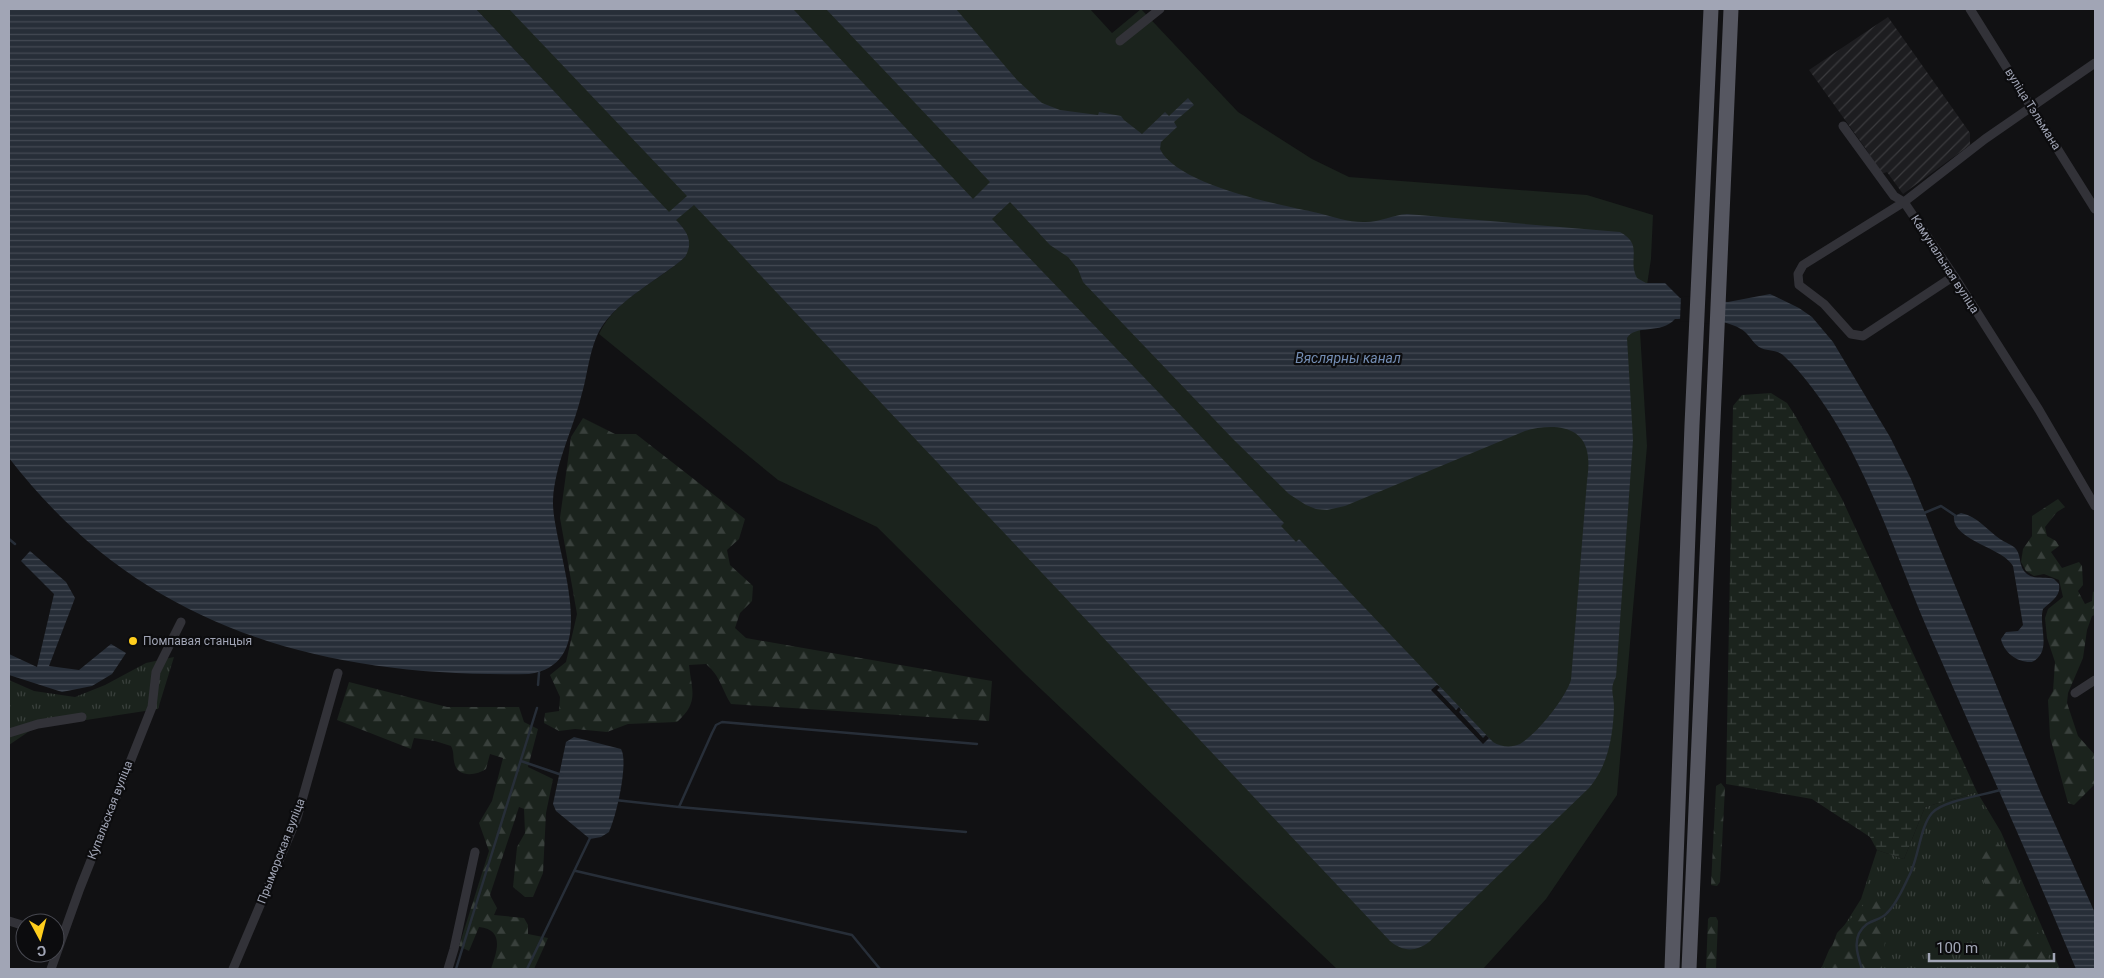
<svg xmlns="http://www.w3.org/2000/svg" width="2104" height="978" font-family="Roboto,sans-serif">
  <defs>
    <pattern id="industrial-furrows" width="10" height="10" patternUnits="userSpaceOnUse" patternTransform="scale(1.25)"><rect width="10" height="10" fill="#1d1d20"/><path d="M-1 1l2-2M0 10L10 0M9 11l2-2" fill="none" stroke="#3b3b3e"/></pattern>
    <pattern id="grass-tufts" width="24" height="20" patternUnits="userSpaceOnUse" patternTransform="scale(1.25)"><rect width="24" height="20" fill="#1b231d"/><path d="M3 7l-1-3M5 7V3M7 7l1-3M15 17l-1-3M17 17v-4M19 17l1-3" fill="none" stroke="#39403c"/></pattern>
    <pattern id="forest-firs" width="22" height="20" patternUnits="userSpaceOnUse" patternTransform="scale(1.25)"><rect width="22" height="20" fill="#1b231d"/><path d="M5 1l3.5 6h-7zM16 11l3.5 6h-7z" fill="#39403c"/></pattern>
    <pattern id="wetland-marsh" width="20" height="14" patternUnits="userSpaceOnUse" patternTransform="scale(1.25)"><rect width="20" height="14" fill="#1b231d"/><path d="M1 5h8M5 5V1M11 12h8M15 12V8" fill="none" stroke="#39403c"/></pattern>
    <pattern id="water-rules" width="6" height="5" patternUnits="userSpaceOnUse" patternTransform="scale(1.25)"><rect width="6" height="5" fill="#272e38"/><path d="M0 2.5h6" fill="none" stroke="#434953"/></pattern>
  </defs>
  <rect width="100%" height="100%" fill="#111113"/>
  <path fill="url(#industrial-furrows)" d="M1888,17L1970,133V145L1903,194L1887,172L1881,174L1866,149L1809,70Z"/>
  <path fill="url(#grass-tufts)" d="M174,657L158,709L34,728L9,745V680L34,691L75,697L105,685L146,663Z
    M1977,792L2001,832L2060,969H1821L1829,950L1861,899L1877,850L1904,859L1925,807Z"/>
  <path fill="url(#forest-firs)" d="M583,418L615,434H636L745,519L739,539L727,550L730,565L753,586L752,601L740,613L735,628L746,638L992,681L989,721L731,704C721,688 721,677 706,664L689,665C692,692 699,702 677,722L628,724L607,732L575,729L559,731L544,723L545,713L559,711L560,697L550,675L566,662L577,614L560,518L571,437Z
    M2058,499L2065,507L2057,512L2045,527L2047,536L2056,541L2059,546L2051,552L2062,568L2079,562L2082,566L2083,585L2078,591L2085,604L2092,601L2093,592L2095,591V615L2092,616L2087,630L2083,658L2068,693L2067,703L2078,736L2095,755V784L2074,805L2068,803L2050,737L2048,700L2053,691L2055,662L2047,638L2045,618L2048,609L2063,597L2059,580L2044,574L2034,576L2026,571L2021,562L2023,549L2032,536V516Z
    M349,682L447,707H519L524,722L538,729L528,767L553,779L546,813L543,873L533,897H525L513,887L517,847L525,833L524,809L519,807L490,895L497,908L494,915L524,918L528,925V934L548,938L534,969H491C496,953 506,930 479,927L469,951L459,946L489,851L479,823L492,801L503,758L490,754L486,769C476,776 456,778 454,761C453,755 454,752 451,746L435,741L414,738L411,749L337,720Z
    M1721,783L1725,788L1720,882L1717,886L1711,885L1716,786Z
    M1993,842L2003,847L2053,969H2007L2011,947L2010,931L2005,916L1984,882L1980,850L1986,843Z
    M1875,896L1882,900L1885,941L1882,966L1878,969H1824L1837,933L1871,897Z
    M1710,917H1716L1718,921L1716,969H1706L1708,919Z"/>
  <path fill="url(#wetland-marsh)" d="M1771,393L1787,403L1796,417L1842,499L1977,792L1925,807L1904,859L1877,850L1870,837L1812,799L1726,784L1733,406L1742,395Z"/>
  <path fill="#1b231d" d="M476,9H1090L1112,33L1141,9L1238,112L1312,159L1349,177L1587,195L1653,215L1651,259L1640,331L1647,446L1617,795L1546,899L1483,969H1337L1025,674L877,527L778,480L599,334C615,299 657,282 685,257L684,229Z"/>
  <path fill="url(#water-rules)" fill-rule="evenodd" d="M9,9H476L669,212L687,196L509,9H793L973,199L990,182L826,9H956L1017,80L1042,103L1060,110L1098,115L1099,112L1121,116L1124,120L1142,134L1165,112L1169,116L1188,98L1194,105L1174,122L1177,127L1161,142L1160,149C1177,185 1280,205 1318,213C1333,217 1348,222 1363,222C1378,223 1392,215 1407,214L1620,232C1644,245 1627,259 1637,278L1646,283H1665L1680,298L1728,302L1770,294L1799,308L1812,317L1833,342L1890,437L1911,479L2040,791L2095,913V969H2076C2028,854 1976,740 1926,626C1889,539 1854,423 1784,356C1777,349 1767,352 1759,347C1753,343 1750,336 1745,332C1731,319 1694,318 1675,319C1661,335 1635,324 1627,338L1633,440L1616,677C1609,689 1614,695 1614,707C1613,736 1608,766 1589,788L1429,942C1416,952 1403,952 1390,941L694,205L676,220C687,231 694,242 685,257C658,281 621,297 601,328C589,348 588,375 581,397C572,432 555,464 553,500C551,546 608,663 529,674C321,678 141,629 9,458ZM1010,202L1050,245L1068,257L1078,269L1083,282L1233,439L1289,494L1306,505L1316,509L1327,510L1345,506L1525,431C1549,424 1585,423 1588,457C1589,465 1588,473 1587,481L1571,680C1565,699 1537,734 1520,744C1511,748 1501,747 1493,742L1299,539L1296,542L1281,526L1284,523L992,219Z
    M1961,513C1978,517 1986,529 2000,539C2005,543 2012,544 2016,549C2022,557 2018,567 2027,574C2035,580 2045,576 2054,579L2059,584C2061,597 2051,601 2043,609C2038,627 2053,651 2032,662C2018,663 2004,653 2001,639L2006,632L2018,631L2023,625L2013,566C2004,548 1951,540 1954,516Z
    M30,551L66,582L75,598L49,666L79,670L111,644L126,653L112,674L92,686L62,692L9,675V654L37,667L54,594L21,561Z
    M574,737L621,749C629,762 616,818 609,832L601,837L590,839L556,811L553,804L566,742Z"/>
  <path fill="#111113" d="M1681,296L1723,299V325L1680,321Z
    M1437,685L1440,687L1437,690L1456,710L1459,707L1461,710L1459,712L1483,738L1486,735L1489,738L1483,744L1431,690Z"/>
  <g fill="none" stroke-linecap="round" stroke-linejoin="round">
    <path stroke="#272e38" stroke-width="2.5" d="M1924,513L1941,506L1956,516
      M9,539L15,544
      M538,685L539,673
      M521,761L562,775
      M615,800L679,807L966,832
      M679,807L712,733L716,725L722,722L977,744
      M576,871L852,935L880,969
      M456,969L537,708
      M527,969L590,838
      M1862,969C1857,954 1851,936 1867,924C1873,920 1882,919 1887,913C1897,904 1904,886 1910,874C1919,856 1920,827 1932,813C1942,801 1984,795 2000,790"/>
    <path stroke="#323238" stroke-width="9" d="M1970,9L2095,209
      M1120,41L1160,9
      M1843,126L1894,196L1904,202L1954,276L2039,410L2095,506
      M1954,276L1863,336L1851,334L1824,304L1799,285L1798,274L1803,265L1904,202L1985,139L2095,63
      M2075,693L2095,680
      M9,733L38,724L82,717
      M9,921L25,926
      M51,969L80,888L152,707L156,672L181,622
      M233,969L297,818L338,673
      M448,969L454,949L475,852"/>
    <path stroke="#565761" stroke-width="15" d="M1672,969L1692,425L1711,9
      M1689,969L1731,9"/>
  </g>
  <circle fill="#ffce1d" stroke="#0c0c0e" stroke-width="2" cx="133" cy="641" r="5"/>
  <g text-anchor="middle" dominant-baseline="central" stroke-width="4.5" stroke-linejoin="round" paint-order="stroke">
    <g font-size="12" fill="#a1a5b5" stroke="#0c0c0e">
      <text transform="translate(2033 109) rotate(58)">вуліца Тэльмана</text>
      <text transform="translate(1945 264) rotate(57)">Камунальная вуліца</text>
      <text transform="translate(110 810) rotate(-69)">Купальская вуліца</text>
      <text transform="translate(281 851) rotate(-69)">Прыморская вуліца</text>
    </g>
    <g font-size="12" fill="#a1a5b5" stroke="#0c0c0e" text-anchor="start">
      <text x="143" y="641">Помпавая станцыя</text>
    </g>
    <g font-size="14" font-style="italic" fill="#748eb4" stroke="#0c0c0e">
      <text x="1348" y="358">Вяслярны канал</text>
    </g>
  </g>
  <rect width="2104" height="978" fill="none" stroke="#a1a5b5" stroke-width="20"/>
  <g transform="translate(40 938) rotate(173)"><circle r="24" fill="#0c0c0e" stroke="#484951"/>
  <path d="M0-4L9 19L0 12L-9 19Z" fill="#ffce1d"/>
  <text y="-8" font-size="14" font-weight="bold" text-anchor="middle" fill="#a1a5b5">С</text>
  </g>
  <path d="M1929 953v8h125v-8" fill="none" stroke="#a1a5b5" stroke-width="2.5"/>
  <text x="1936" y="953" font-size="15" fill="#a1a5b5" stroke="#0c0c0e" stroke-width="4" paint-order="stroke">100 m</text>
</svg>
